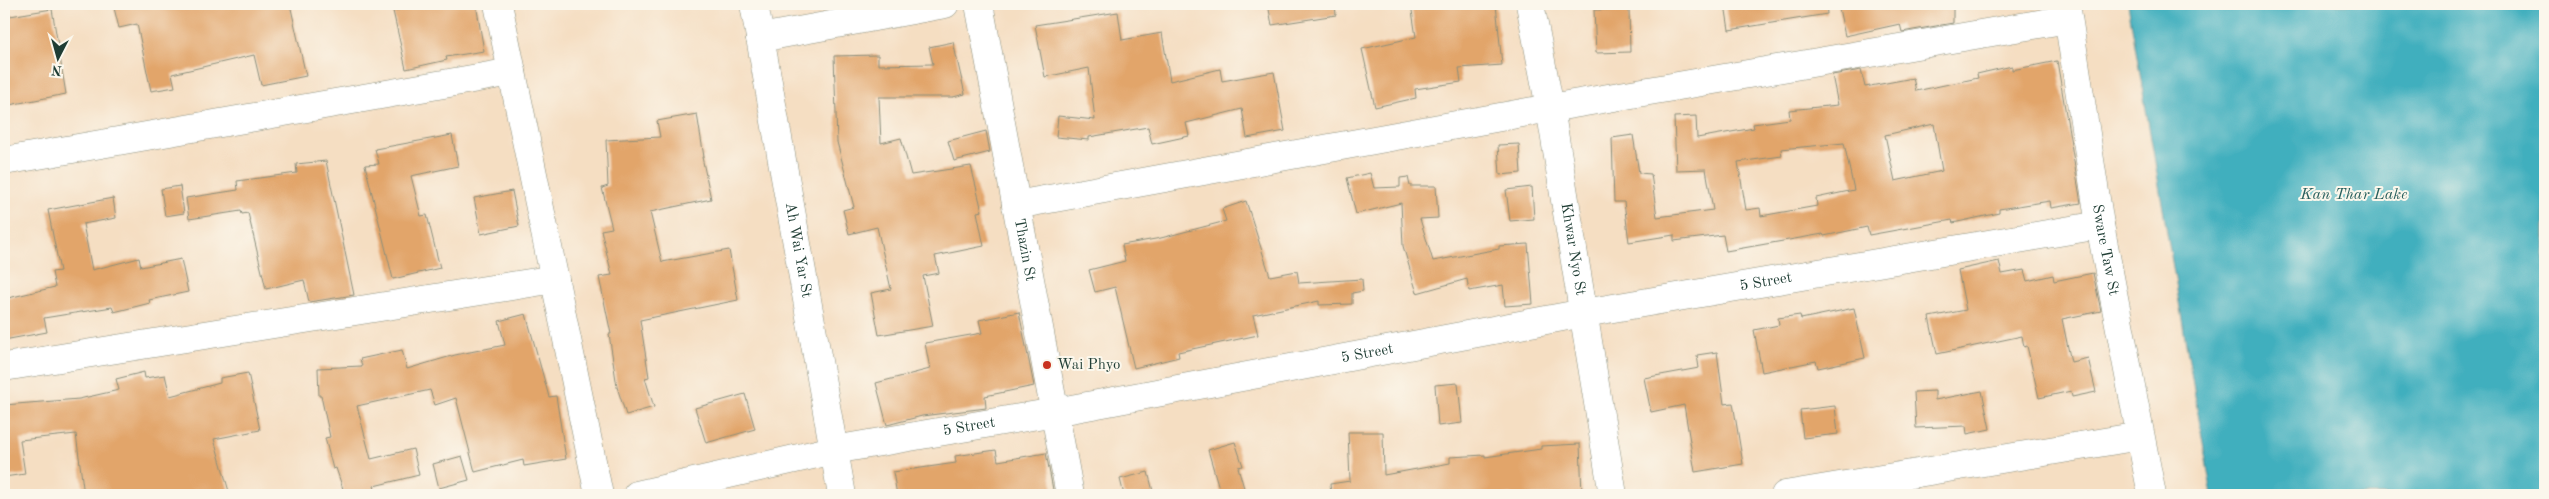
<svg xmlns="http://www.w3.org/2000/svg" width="2549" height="499" font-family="'Old Standard TT',serif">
  <rect width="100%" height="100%" fill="#fbf7ec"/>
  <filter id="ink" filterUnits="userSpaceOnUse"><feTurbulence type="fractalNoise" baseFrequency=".02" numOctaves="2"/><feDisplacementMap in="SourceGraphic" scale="10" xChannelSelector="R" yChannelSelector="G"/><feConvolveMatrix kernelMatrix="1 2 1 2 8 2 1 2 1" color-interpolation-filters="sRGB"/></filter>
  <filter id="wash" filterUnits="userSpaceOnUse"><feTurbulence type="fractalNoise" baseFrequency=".0096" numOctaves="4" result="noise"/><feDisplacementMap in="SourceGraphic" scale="20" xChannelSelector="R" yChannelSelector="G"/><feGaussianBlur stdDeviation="1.12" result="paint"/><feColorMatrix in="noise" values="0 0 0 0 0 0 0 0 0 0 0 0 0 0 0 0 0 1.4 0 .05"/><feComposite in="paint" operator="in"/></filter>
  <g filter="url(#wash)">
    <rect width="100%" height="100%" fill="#f5dec2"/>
    <path fill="#41afbe" stroke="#307679" d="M2128,4H2545V495H2212Z"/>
    <g id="blocks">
      <path fill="#e2a56b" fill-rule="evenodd" d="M113,4H290L306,76L261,85L254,55L172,74L175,87L151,91L137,24L119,28Z
        M423,4H476L484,51L446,57L447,60L406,69L393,11Z
        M1268,4H1335L1336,15L1272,25Z
        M1411,4H1496L1502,65L1459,68L1461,82L1415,89L1416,98L1375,107L1362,49L1416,37Z
        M1725,4H1826L1827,14L1729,30Z
        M1838,4H1953V23L1902,32L1900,24L1845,36Z
        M52,9L66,94L4,106V17Z
        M1629,9L1630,52L1596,53L1594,10Z
        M1118,12L1122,40L1162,33L1170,81L1220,69L1222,81L1274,72L1285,131L1247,138L1242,109L1186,123L1189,136L1152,144L1148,127L1089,137V140L1056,137L1058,116L1095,120L1089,68L1045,77L1035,25Z
        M953,42L965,94L953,97H879L881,143L901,138L911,175L971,166L982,211L977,212L984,246L935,256L939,273L923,276L933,326L879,335L871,293L891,289L877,227L849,234L843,210L854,207L837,142L834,56L878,55V65L933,64L929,47Z
        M2057,61L2081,203L2051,208L2050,201L1999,209V213L1953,223L1952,220L1869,235L1867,227L1824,236L1823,234L1726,251L1723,235L1674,241V235L1629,242L1624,202H1614L1612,138L1633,135L1639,173L1651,174L1657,217L1713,210L1706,169L1676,170L1674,117L1696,116L1697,138L1754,128L1753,124L1790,119L1789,110L1838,105L1832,75L1861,70L1865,87L1913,78L1916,91L1978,78L1977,74L2012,66V70ZM1934,124L1942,171L1895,181L1885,135ZM1844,143L1854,190L1816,198L1817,206L1761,216L1760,208L1746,210L1738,162L1782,156L1781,149Z
        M697,114L704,157H702L711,199L650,212L662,262L729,250L738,300L640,320L649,377L645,378L654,407L626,415L617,387L609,334H611L599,277L612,275L601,230L612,228L602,188L608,186L606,140L660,137L657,121Z
        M986,131L990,152L954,161L948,141Z
        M452,135L458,166L411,176L421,216L427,215L440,268L393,279L365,165L379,164L375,149Z
        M1519,144L1521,173L1500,175L1498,145Z
        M326,161L354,295L309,302L304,280L266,289L248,213L242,214L241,211L189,219L186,198L238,190L237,181L297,173L296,164Z
        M1370,173L1374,188L1400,187V178L1408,177L1410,186H1436L1438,218L1420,219L1433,261L1499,249V246L1528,244L1533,304L1505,306L1503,285L1469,291L1467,279L1417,293L1403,246L1401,203L1356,214L1347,178Z
        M180,186L184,213L165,216L161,189Z
        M1532,187L1534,219L1510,221L1506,190Z
        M512,191L519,226L481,234L474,198Z
        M113,198L116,218L83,224L92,270L139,258L141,267L181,259L188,292L149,300L150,303L114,312L112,307L44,318L47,332L4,340V299L55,287L52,272L60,271L48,210Z
        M1246,201L1270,276L1297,271L1299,283L1362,279L1363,291L1352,293V304L1319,305V301L1253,315L1258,335L1178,352L1179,357L1134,368L1115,287L1095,292L1089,270L1125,261L1122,245L1161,238L1226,221L1222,209Z
        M1999,261L2002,274L2024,270L2027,281L2053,275L2054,281L2093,273L2101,311L2062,319L2071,362L2088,358L2096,392L2072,397L2071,391L2039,398L2027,346L2024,347L2022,336L1937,354L1929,317L1966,310L1958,270Z
        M1854,308L1865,358L1818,368L1816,361L1762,372L1754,330L1779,325L1778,318L1800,315L1801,319Z
        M1019,312L1034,386L985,396L986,408L922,416L887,425L876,383L930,369L925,343L982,333L979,320Z
        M526,314L549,397L556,396L566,459L524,466L523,460L475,472L456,398L435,405L430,390L357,406L371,459L413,449L419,475L374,486L377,495H345L336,468L333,469L325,438L330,437L321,396H319L318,368L362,366L360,359L402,350L407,369L455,355L505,345L499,321Z
        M1717,352L1724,404L1733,403L1743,464L1695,472L1684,405L1651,412L1644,378L1699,368L1697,355Z
        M144,372L145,378L165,375L170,396L220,383V378L248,373L260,430L214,439L230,495H84L76,434L20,440L25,474L4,477V405L79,399L119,390L116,379Z
        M1458,383L1462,423L1438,426L1435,385Z
        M1935,391V400L1982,391L1990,429L1967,434L1966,426L1916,428L1914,392Z
        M745,394L755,429L706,443L695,408Z
        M1835,406L1838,434L1803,438L1800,410Z
        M1348,432H1383L1384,475L1450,463V457L1485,455V457L1541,449V446L1580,444L1582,495H1331L1330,484L1350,481Z
        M1235,442L1243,466L1238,467L1246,495H1221L1208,450Z
        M996,450L998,461L1046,453L1054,495H897L893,472L956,463L955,456Z
        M462,456L469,480L439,488L433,464Z
        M1148,472L1154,495H1124L1120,479Z"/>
    </g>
  </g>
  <g filter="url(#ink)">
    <use href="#blocks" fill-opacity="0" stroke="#8a8e7b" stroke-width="1"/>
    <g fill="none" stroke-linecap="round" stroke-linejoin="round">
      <g stroke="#8a8e7b" stroke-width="29">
        <g id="minor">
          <path d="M498,4L599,495"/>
          <path id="s1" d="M754,4L842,495"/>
          <path id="s2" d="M979,4L1070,495"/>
          <path id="s3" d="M1530,4L1550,108L1613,495"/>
          <path id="s4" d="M2066,4L2100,225L2152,495"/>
          <path d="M760,38L945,4"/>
          <path d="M4,161L512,72"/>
          <path d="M1016,205L1550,108L2068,19"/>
          <path d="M4,367L555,279"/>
          <path id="s5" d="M637,495L834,450L1055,412L1584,313L2100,225"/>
          <path d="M1785,495L2140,436"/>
        </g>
      </g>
      <use href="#minor" stroke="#fff" stroke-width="28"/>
    </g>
  </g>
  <circle fill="#c8321e" stroke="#fbf7ec" stroke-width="2" cx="1047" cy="365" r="5"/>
  <g text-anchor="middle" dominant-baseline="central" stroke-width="4" stroke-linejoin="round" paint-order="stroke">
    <g font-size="15" fill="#1f3d34" stroke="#fbf7ec">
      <text stroke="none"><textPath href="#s1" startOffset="250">Ah Wai Yar St</textPath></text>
      <text stroke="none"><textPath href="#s2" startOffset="250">Thazin St</textPath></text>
      <text stroke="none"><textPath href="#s3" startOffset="249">Khwar Nyo St</textPath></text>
      <text stroke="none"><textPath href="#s4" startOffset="249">Sware Taw St</textPath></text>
      <text stroke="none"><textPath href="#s5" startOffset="1149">5 Street</textPath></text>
      <text stroke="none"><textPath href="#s5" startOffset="744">5 Street</textPath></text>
      <text stroke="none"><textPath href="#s5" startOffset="339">5 Street</textPath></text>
    </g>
    <g font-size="15" fill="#1f3d34" stroke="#fbf7ec" text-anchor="start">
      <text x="1057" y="365">Wai Phyo</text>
    </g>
    <g font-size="16" font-style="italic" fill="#295f5d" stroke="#fbf7ec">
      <text x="2354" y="195">Kan Thar Lake</text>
    </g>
  </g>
  <rect width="2549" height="499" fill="none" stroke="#fbf7ec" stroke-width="20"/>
  <g transform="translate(58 58) rotate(186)" stroke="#fbf7ec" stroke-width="4" paint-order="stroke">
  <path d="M0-4L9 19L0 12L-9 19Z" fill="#1f3d34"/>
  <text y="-8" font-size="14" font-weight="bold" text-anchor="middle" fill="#1f3d34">N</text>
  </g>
</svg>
